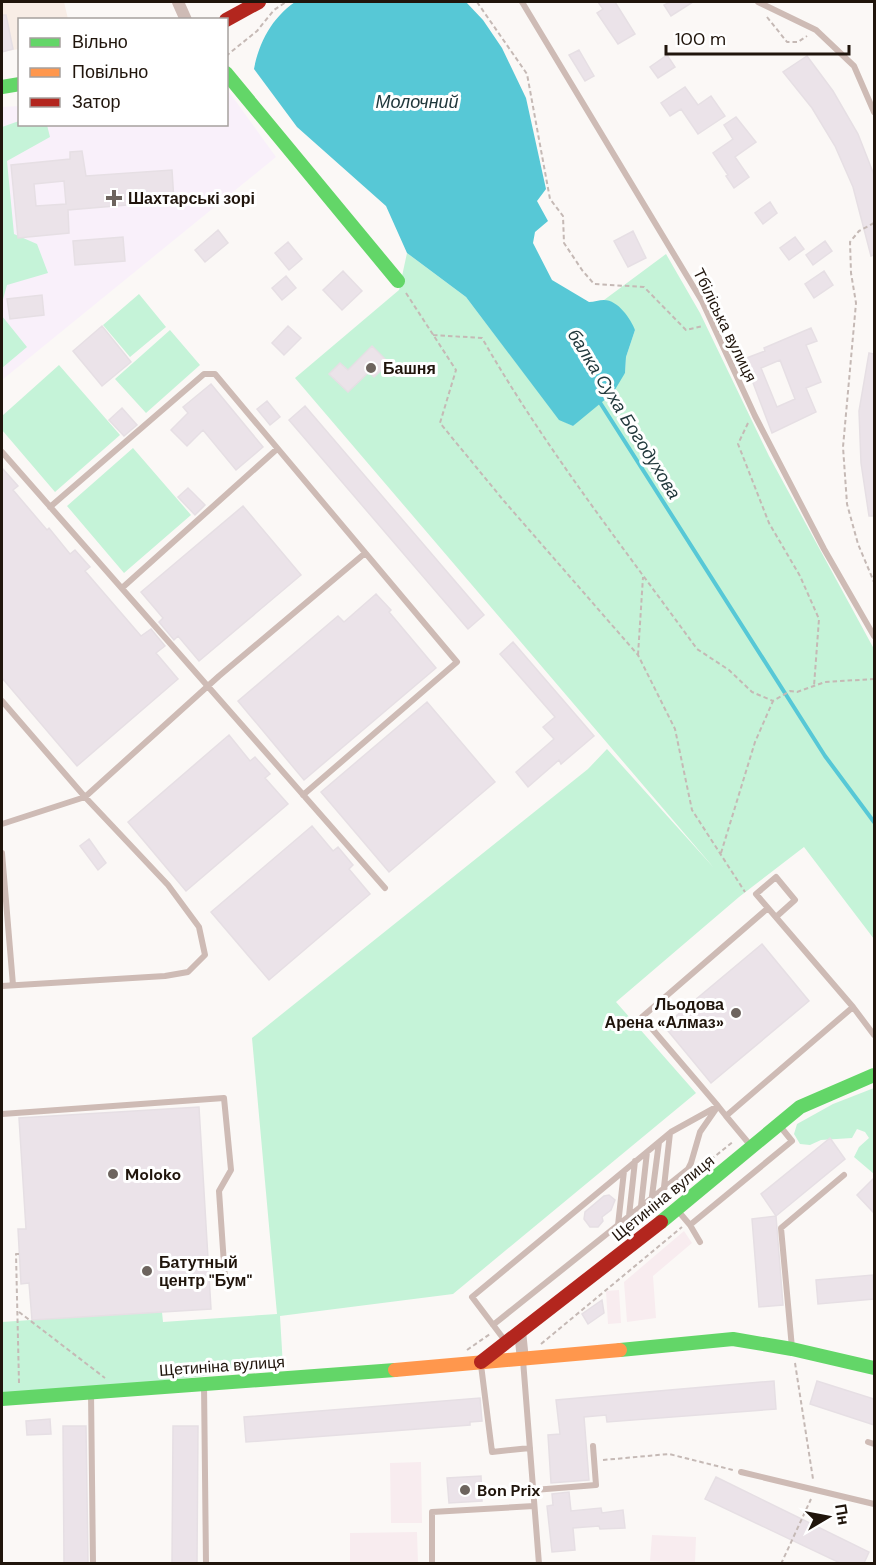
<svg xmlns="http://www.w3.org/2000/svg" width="876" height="1565" font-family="'DM Sans',sans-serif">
  <rect width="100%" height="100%" fill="#fbf8f6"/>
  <path fill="#f8ede6" d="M2,2H64L68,19L20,20L19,49L2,52Z"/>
  <path fill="#f8ecef" d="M684,1231L692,1243L653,1276L656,1318L627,1322L624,1282Z
    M619,1290L621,1323L608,1324L606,1291Z
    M421,1462L422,1523H391L390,1463Z
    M417,1532L418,1563H350V1533Z
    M652,1535L696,1537L695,1563L650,1561Z"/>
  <path fill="#f9f0fa" d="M227,89L276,157L2,380V107L19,106L20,124H226Z"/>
  <path fill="#c5f3d8" d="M19,121L20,124L47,125L50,137L7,161L14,234L37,244L48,273L7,285L2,303V127Z
    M407,253L466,297L559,419L573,426L625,373L626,357L635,330L613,303L604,300L666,254L700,313L769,456L874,649V939L804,847L739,897L616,1002L696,1093L453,1294L280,1316L283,1367L2,1399V1322L88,1316L206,1231L211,1309L162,1312L163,1322L277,1314L252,1038L588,769L607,749L714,868L295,378L399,290Z
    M139,294L166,327L130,357L103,325Z
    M2,316L27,347L2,368Z
    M170,330L200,365L146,413L115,379Z
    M59,365L120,435L55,492L2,430V416Z
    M133,448L191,515L124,573L67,506Z
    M874,1088V1174L854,1157L859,1147L869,1138L865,1132L857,1129L852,1138L821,1140L810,1145L800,1144L794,1134L797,1124L833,1104Z"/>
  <path fill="#57c8d6" d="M295,2H466L483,20L502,48L526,98L546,189L537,201L548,221L535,232L533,243L552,280L589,302C594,302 599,300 604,300C618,300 631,319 635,330L626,357L625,373L613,393L573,426L559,420L466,297L407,253L386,206L297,127L254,69C259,42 272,18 295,2Z"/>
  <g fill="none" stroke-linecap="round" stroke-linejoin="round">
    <path stroke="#57c8d6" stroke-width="4" d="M599,401L825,756L874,822"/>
  </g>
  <path fill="#ebe3e9" stroke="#e6dfe4" stroke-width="1.5" fill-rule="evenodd" d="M598,2H615L635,34L618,44L597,13L603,9Z
    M670,2H693L671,16L664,5Z
    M2,15H6L13,49L2,52Z
    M579,50L594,76L585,81L569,55Z
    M667,55L675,67L658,78L650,67Z
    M807,56L833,91L858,134L874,175V255L871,256L853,187L835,146L812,108L783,72Z
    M685,87L698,105L711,96L725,116L698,134L681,109L670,116L661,103Z
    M736,117L756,142L735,157L749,177L734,188L726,176L728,175L713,153L733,139L724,125Z
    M82,151L86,176L172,170L174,201L68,210L69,233L18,238L11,165L70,159V152ZM64,181L66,204L36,206L34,184Z
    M770,202L777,213L763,224L755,213Z
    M218,230L228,243L205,262L195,250Z
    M633,231L646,258L628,267L614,241Z
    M123,237L125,261L75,265L73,241Z
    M795,237L804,249L789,260L780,248Z
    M825,241L832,251L813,265L806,255Z
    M288,242L302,259L289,270L275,253Z
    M343,271L362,291L342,310L323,290Z
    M824,271L833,285L814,298L805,284Z
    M286,276L296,288L282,300L272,288Z
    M42,295L44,315L10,319L7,299Z
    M102,326L131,362L102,386L73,351Z
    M288,326L301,338L284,355L272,343Z
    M811,328L817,341L806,345L821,382L806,388L816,412L772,433L744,359L765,351L764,348ZM780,360L795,399L777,407L761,368Z
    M372,346L389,363L374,377L369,372L348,392L329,374L340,363L348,370Z
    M869,353L874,354V516H869L861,463L859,411Z
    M211,384L263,447L236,470L203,430L187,446L171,430L188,413L183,407Z
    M267,401L280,417L270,425L257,409Z
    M305,406L484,615L468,629L289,420Z
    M122,408L137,425L124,436L109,420Z
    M2,468L18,486L13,490L47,530L49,528L70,554L75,550L90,567L85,571L141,636L151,629L165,646L156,653L178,679L77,766L2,678Z
    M188,488L205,505L195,515L178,497Z
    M243,506L301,575L199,661L178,636L174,640L159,622L163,618L141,592Z
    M376,594L391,610L389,612L436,668L304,780L238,701L338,616L344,622Z
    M513,642L594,736L561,764L559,760L528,787L516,772L554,739L543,727L555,717L500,654Z
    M427,702L495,782L389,872L321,792Z
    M229,735L250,761L255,757L270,774L265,778L288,804L186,891L128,822Z
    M312,826L333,851L338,847L353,865L349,869L370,894L269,980L211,912Z
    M89,839L106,863L98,870L80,846Z
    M762,944L809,1001L711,1083L664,1026Z
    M199,1107L211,1309L32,1320L29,1283L21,1284L18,1229H26L19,1118Z
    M830,1138L845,1159L776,1216L761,1194Z
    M874,1178V1213L857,1195Z
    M609,1195L615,1200L611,1210L602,1217L603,1221L598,1227H590L584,1219L585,1212L604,1196Z
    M776,1216L783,1305L759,1307L752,1219Z
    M873,1275L874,1299L818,1304L816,1280Z
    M602,1300L604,1313L588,1324L582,1314Z
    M774,1381L776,1409L607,1422L606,1415L584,1417L589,1480L551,1483L548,1435L560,1434L556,1400Z
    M817,1381L874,1399V1425L810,1404Z
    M480,1398L482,1421L470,1422V1425L246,1442L244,1417Z
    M50,1419L51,1434L27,1435L26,1421Z
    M63,1426H86L88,1563H64Z
    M173,1426H198L197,1563H172Z
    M481,1476L482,1501L449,1503L447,1478Z
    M716,1477L869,1552L864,1563H840L705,1499Z
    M569,1492L571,1511L601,1508L602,1513L623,1510L625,1528L600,1529L599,1526L573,1528L575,1550L552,1552L547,1506L553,1505L552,1494Z"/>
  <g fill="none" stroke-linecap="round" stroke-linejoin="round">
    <path stroke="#c5b9b5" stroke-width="2" stroke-dasharray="4.5 3" stroke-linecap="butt" d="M477,2L527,74L550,199L563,216L564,243L582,270L594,284L644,287L686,330L703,326
      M767,17L787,42H798L807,36
      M226,56L257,31L274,10L286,2
      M874,223L859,231L850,242L851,273L856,303L843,447L847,504L858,544L874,582
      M406,293L456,370L440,423L504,501L638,655L675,729L692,810L745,892
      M433,335L482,338C545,448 623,547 697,649L729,670L752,692L773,701
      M748,423L738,444L769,523L800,576L819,619L814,686
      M638,655L643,577
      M721,853L755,742L773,701L790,691L797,692L825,682L874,679
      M699,1169L734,1141
      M19,1312L105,1378
      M541,1344L682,1227
      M467,1350L490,1334
      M795,1363L813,1479
      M19,1383L16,1254H20
      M603,1460L669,1454L733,1470
      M781,1564L811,1499"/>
    <path stroke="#cebbb5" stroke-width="6" d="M522,2L702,301L755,416L824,549L874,636
      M758,2L816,30L854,66L874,112
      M2,452L385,888
      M50,507L204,374H215L457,662L303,795
      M122,588L277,449
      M2,701L85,797L168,885L199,927L205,955L188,972L165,976L2,986
      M2,824L85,797L219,676L364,554
      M2,853L13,985
      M768,908L756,894L776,877L795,900L776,917
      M2,1114L224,1098L231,1170L219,1191L225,1279
      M751,1146L726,1116L853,1007L874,1035
      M664,1187L670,1133
      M652,1196L659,1142
      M641,1206L647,1152
      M679,1212L690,1225L792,1141L779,1125
      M629,1216L635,1161
      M618,1225L624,1171
      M690,1225L700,1242
      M493,1325L688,1169L691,1163L700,1132L718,1106L642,1017L768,908L853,1007
      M506,1342L472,1297L671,1132L718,1106L726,1116
      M792,1348L781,1228L844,1175
      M523,1360L539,1564
      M481,1365L492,1452L530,1448
      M204,1384L206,1564
      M91,1392L93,1564
      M868,1442L874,1444
      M741,1472L874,1504
      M534,1490L596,1485L593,1446
      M432,1564V1512L534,1506"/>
    <path stroke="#cebbb5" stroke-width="12" d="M178,2L186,20
      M520,1331L523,1360"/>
    <path stroke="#63d668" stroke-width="14" d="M226,73L398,281
      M2,87L20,84
      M661,1222L800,1107L874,1075
      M620,1350L733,1339L792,1349L874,1368
      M2,1399L395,1370"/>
    <path stroke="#ff974d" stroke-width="14" d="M395,1370L620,1350"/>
    <path stroke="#b3261e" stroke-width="14" d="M226,20L259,2
      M481,1362L661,1222"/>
  </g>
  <g fill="#6d645e" stroke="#fff" stroke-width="2">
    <path d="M111 189h6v6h6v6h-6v6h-6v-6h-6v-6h6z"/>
    <circle cx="371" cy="368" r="6"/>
    <circle cx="736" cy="1013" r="6"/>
    <circle cx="113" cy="1174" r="6"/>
    <circle cx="147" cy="1271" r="6"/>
    <circle cx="465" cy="1490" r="6"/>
  </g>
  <g text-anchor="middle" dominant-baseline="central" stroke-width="6" stroke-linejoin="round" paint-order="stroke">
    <g font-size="16" font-weight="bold" fill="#20150c" stroke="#fff" text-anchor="start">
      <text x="128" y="198">Шахтарські зорі</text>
      <text x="383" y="368">Башня</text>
      <text x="724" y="1004" text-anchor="end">Льодова<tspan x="724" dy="18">Арена «Алмаз»</tspan></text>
      <text x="125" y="1174">Moloko</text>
      <text x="159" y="1262">Батутный<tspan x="159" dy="18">центр "Бум"</tspan></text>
      <text x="477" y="1490">Bon Prix</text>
    </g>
    <g font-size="16" fill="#20150c" stroke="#fff">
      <text transform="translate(725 325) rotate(64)">Тбіліська вулиця</text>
      <text transform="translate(663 1198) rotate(-39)">Щетиніна вулиця</text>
      <text transform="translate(222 1366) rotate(-4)">Щетиніна вулиця</text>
    </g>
    <g font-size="18" font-style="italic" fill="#1f363a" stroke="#fff">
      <text x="417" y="102">Молочний</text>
      <text transform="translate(624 414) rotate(58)">балка Суха Богодухова</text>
    </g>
  </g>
  <rect width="876" height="1565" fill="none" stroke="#20150c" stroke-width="6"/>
  <rect x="18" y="18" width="210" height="108" fill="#ffffff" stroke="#a6a19e" stroke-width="1.5"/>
  <rect x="30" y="38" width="30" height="9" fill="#63d668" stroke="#a6a19e" stroke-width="1.5"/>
  <text x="72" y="48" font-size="18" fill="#20150c">Вільно</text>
  <rect x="30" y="68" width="30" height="9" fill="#ff974d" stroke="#a6a19e" stroke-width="1.5"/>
  <text x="72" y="78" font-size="18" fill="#20150c">Повільно</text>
  <rect x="30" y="98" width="30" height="9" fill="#b3261e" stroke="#a6a19e" stroke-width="1.5"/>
  <text x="72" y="108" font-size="18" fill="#20150c">Затор</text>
  <g transform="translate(828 1517) rotate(80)" stroke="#ffffff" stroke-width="4.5" paint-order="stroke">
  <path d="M0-4.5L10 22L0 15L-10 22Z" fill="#20150c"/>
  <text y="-9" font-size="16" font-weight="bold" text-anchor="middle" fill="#20150c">Пн</text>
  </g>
  <path d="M666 45v9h183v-9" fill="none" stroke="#20150c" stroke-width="3"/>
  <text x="675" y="45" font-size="18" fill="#20150c" stroke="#ffffff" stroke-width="4.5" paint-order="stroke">100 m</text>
</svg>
